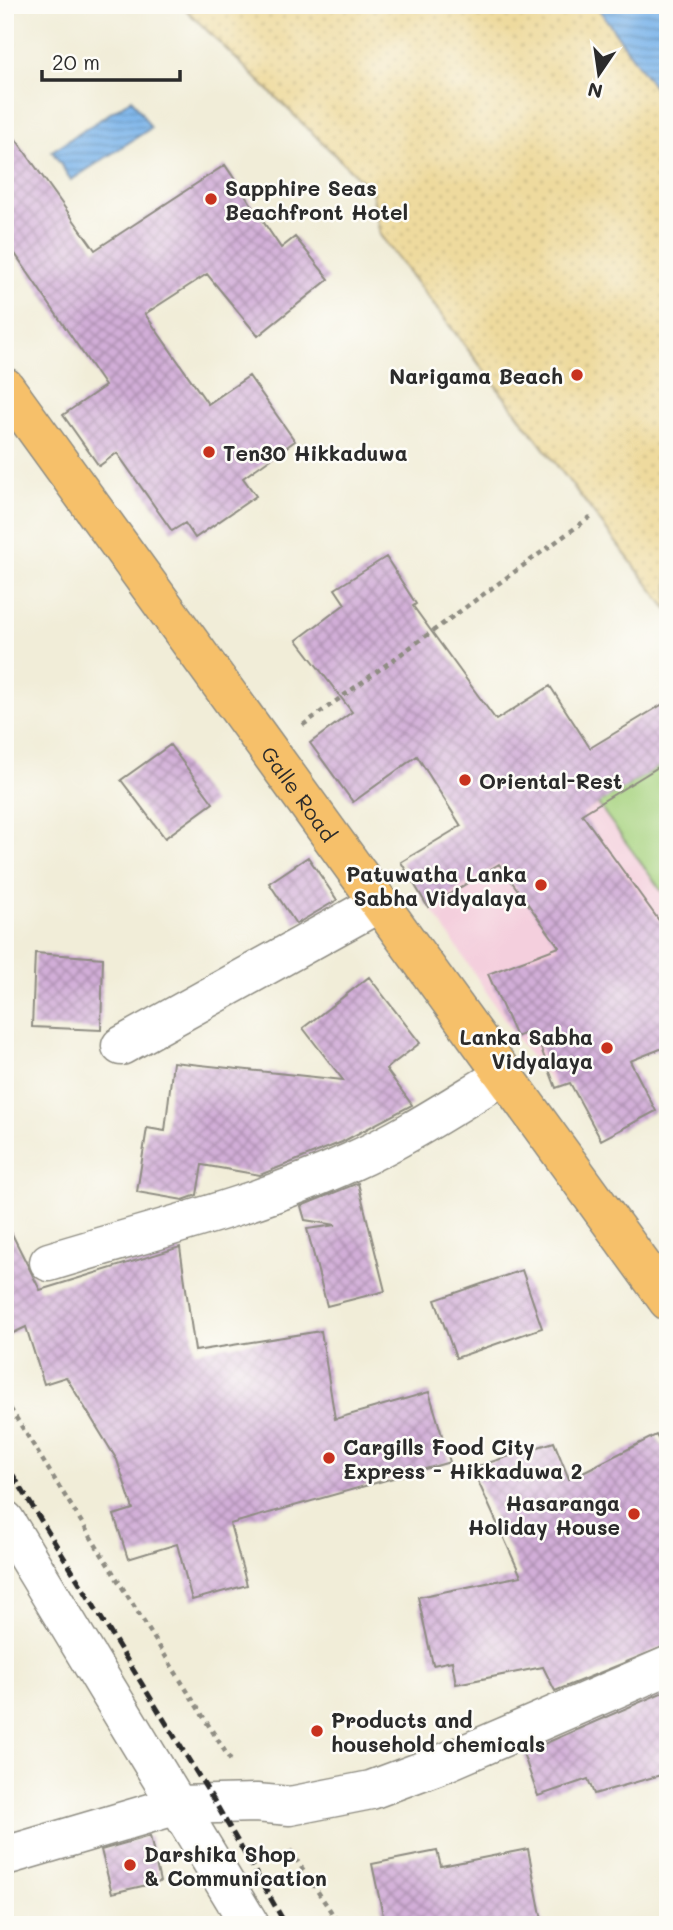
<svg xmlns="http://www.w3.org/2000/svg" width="673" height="1930" font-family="Mali,sans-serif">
  <defs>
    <pattern id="sand-dots" width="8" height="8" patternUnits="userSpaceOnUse" patternTransform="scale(1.75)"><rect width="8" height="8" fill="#eeda9e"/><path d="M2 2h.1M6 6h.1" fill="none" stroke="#cb8" stroke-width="1.8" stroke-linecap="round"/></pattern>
    <pattern id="water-rules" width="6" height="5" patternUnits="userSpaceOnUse" patternTransform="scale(1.75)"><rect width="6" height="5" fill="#79b3ea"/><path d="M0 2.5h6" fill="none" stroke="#6392be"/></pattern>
    <pattern id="building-cross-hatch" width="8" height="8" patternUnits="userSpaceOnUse" patternTransform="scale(1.75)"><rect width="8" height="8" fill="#d2aed8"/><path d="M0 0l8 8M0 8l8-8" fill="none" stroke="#ab8eaf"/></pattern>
  </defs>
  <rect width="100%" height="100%" fill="#fdfcf7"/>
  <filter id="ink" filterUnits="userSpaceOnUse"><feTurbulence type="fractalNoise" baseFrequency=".0143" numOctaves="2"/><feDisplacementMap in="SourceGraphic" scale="14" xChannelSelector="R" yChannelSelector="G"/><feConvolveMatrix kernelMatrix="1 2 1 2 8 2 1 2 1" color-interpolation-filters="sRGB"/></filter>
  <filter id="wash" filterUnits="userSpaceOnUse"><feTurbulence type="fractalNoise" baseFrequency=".00686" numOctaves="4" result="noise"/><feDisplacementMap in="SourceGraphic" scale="28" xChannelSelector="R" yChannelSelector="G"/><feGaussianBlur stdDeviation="1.57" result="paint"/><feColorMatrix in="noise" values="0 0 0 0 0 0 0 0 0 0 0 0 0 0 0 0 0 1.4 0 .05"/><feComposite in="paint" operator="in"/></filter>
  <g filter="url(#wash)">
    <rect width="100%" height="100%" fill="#f1edd8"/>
    <path fill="#f4cfdd" d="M668,700V1046L556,1088L516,1037L401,862Z"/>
    <path fill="url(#sand-dots)" stroke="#8c8264" stroke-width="2" d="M181,5H596L668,107V610L380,235L372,191Z"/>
    <path fill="#a7d380" stroke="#697f56" stroke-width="2" d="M668,761V900L598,804Z"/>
    <path fill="url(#water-rules)" stroke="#526f8a" stroke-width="2" d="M596,5H668V107Z
      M132,99L151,128L71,180L52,151Z"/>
    <g id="blocks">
      <path fill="url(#building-cross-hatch)" d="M5,124L95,250L225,165L281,248L295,237L329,279L258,336L207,274L145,314L208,404L249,376L295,441L243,478L256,496L195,538L185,523L172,531L117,453L99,466L63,415L105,386L5,239Z
        M386,557L416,604L413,606L496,720L550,686L590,748L668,701V761L582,814L668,933V1046L630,1061L656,1111L601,1140L570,1083L556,1088L534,1030L516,1037L488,974L559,947L499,864L428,907L401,862L461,826L417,756L353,802L310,743L352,712L297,640L345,604L335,589Z
        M170,745L213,803L165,838L121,780Z
        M308,857L337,900L296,924L269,883Z
        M35,953L103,958L101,1030L32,1027Z
        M369,977L420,1043L386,1069L412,1105L342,1142L260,1175L202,1165L197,1195L183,1200L137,1192L147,1128L165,1131L173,1062L343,1080L303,1028Z
        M358,1183L385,1291L327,1306L307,1229L336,1225L305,1220L301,1206Z
        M5,1220L40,1290L180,1247L195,1351L321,1331L335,1419L429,1392L450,1462L230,1524L247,1585L192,1600L177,1544L128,1559L114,1515L133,1509L117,1460L66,1377L44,1384L26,1327L5,1337Z
        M522,1270L542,1328L456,1358L435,1300Z
        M656,1435L668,1457V1645L555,1691L543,1667L456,1684L452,1661L433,1665L418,1597L521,1576L472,1468L554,1442L569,1479Z
        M668,1690V1773L594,1794L588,1779L538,1796L523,1753Z
        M150,1836L160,1882L112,1893L101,1850Z
        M528,1849L543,1925H385L372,1864L437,1851L441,1866Z"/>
    </g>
  </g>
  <g filter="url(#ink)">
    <use href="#blocks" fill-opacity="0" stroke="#8e8c82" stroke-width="2"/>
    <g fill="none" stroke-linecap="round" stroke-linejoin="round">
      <g stroke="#8e8c82" stroke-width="41">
        <path id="minor" d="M121,1046L379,903
          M49,1262C150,1231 255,1206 351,1162C405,1138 454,1105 504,1075
          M5,1520L250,1925
          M5,1856L178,1805L256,1803L290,1806L371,1790L446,1762L668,1666"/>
      </g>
      <g stroke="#8e8c82" stroke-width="41">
        <g id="trunk">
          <path id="s1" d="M5,387L668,1301"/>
        </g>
      </g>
      <path stroke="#8e8c82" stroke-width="4.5" stroke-dasharray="5 5" stroke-linecap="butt" d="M303,725L593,515
        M5,1400L231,1761
        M290,1850L340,1925"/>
      <use href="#minor" stroke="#fff" stroke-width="38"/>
      <use href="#trunk" stroke="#f6c06b" stroke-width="38"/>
      <path stroke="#2b2b2b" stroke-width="5" stroke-dasharray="10 5" stroke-linecap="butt" d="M5,1462L216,1804L286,1925"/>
    </g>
  </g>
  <g fill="#c8321e" stroke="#fdfcf7" stroke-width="2.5">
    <circle cx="211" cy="199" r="7"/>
    <circle cx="577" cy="375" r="7"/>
    <circle cx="209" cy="452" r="7"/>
    <circle cx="465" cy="780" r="7"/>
    <circle cx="541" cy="885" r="7"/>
    <circle cx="607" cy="1048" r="7"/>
    <circle cx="329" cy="1458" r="7"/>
    <circle cx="634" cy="1514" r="7"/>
    <circle cx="317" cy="1731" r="7"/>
    <circle cx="130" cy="1865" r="7"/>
  </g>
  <g text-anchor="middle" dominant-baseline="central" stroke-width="5" stroke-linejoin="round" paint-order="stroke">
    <g font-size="21" font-weight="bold" fill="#2b2b2b" stroke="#fdfcf7" text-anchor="start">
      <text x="225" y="187">Sapphire Seas<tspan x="225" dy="24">Beachfront Hotel</tspan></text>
      <text x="563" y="375" text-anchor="end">Narigama Beach</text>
      <text x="223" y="452">Ten30 Hikkaduwa</text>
      <text x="479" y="780">Oriental-Rest</text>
      <text x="527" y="873" text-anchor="end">Patuwatha Lanka<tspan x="527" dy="24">Sabha Vidyalaya</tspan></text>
      <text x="593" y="1036" text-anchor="end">Lanka Sabha<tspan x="593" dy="24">Vidyalaya</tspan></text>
      <text x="343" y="1446">Cargills Food City<tspan x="343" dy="24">Express - Hikkaduwa 2</tspan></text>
      <text x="620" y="1502" text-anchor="end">Hasaranga<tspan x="620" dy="24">Holiday House</tspan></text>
      <text x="331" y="1719">Products and<tspan x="331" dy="24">household chemicals</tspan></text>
      <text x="144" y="1853">Darshika Shop<tspan x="144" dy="24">&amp; Communication</tspan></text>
    </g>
    <g font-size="21" fill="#2b2b2b" stroke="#fdfcf7">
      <text stroke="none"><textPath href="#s1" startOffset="502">Galle Road</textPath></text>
    </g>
  </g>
  <rect width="673" height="1930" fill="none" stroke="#fdfcf7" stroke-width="28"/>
  <g transform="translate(599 74) rotate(193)" stroke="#fdfcf7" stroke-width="5" paint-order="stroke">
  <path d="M0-5L12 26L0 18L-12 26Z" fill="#2b2b2b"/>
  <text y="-10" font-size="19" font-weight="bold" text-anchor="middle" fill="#2b2b2b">N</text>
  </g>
  <path d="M42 70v10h138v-10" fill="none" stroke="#2b2b2b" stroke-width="3.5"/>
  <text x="52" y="70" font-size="21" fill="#2b2b2b" stroke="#fdfcf7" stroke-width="5" paint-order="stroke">20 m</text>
</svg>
